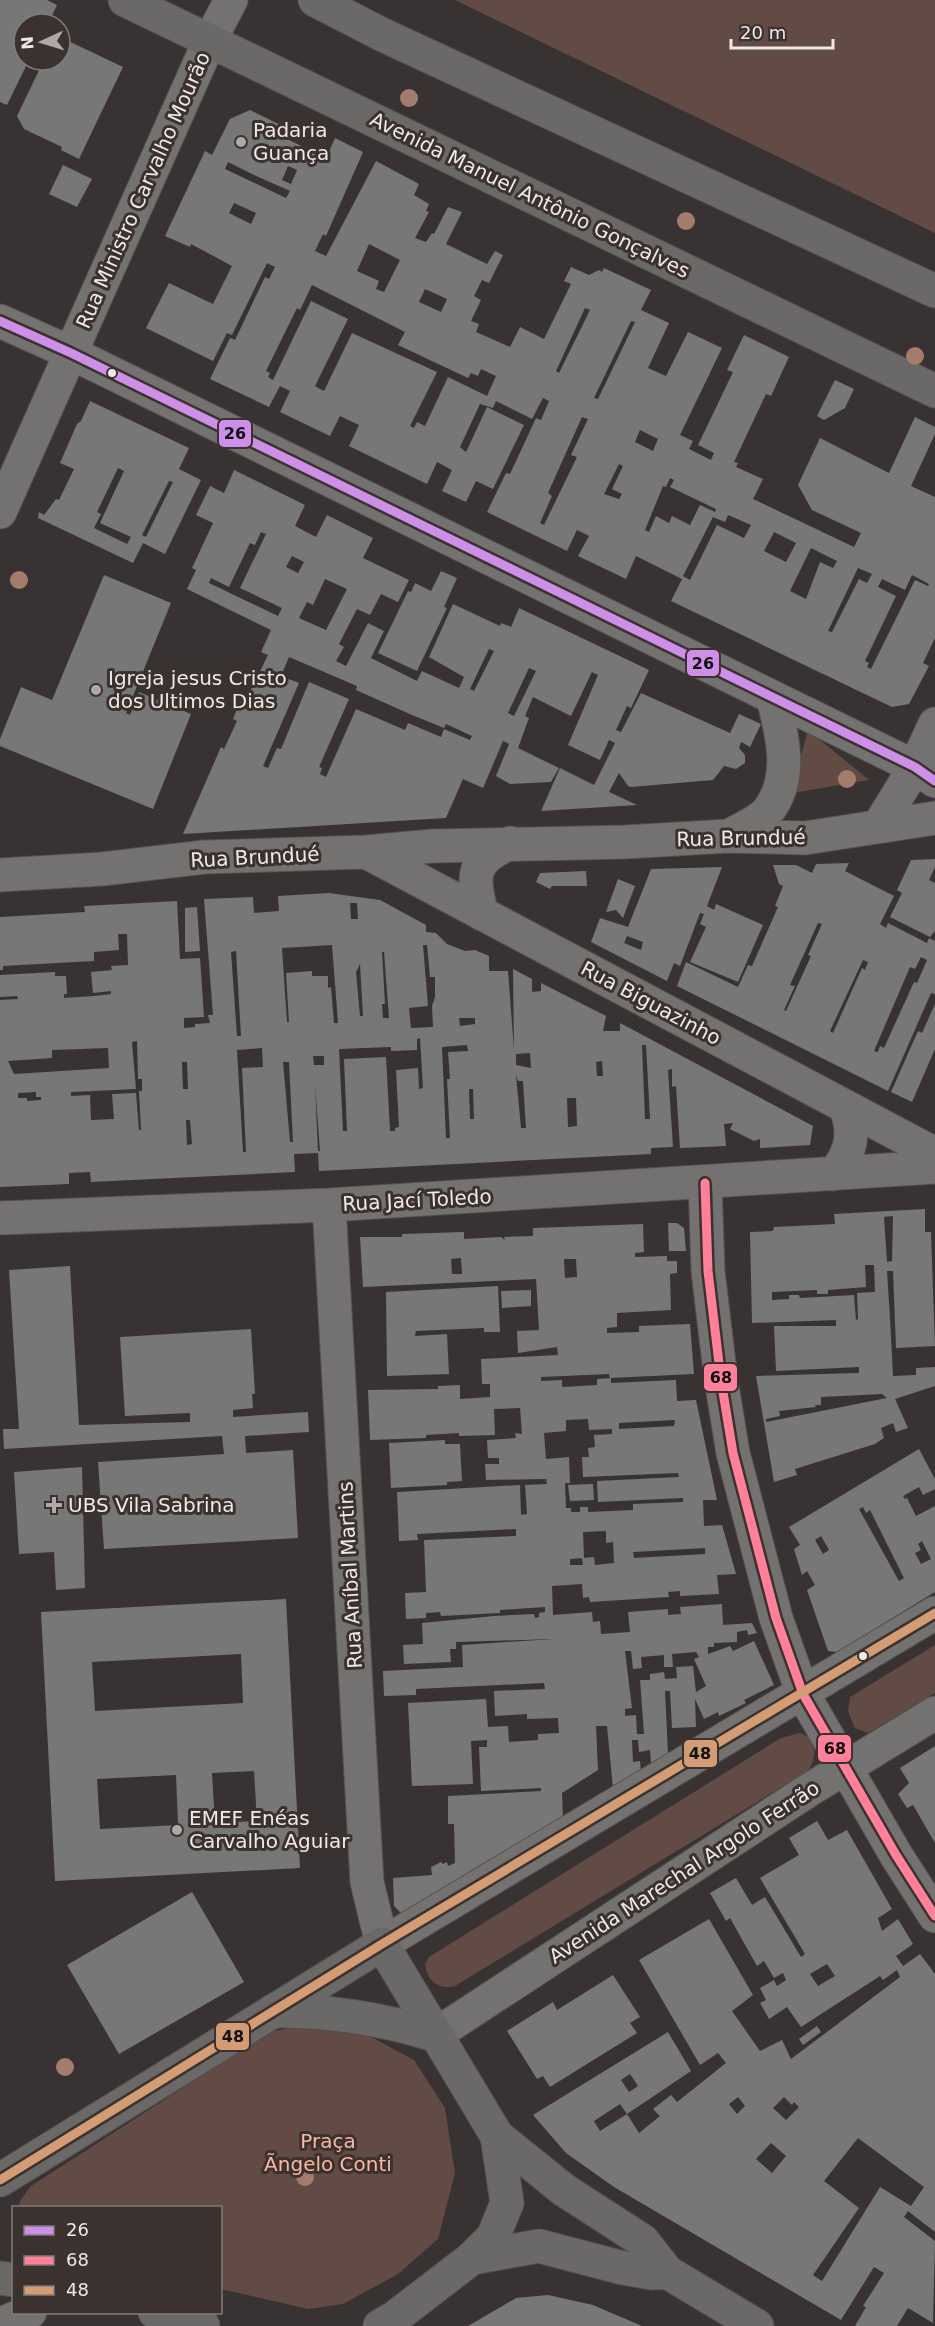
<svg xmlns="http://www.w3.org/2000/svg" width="935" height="2326" font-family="'DejaVu Sans',sans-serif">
  <rect width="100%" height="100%" fill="#383332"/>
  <path fill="#624b44" d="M455,0H935V233Z
    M808,730L869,780L775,796L797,771Z
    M935,1645V1693L868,1733L855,1728L848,1711L850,1697Z
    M800,1733C818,1739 817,1758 808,1771L455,1986C438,1990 427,1981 425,1964L429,1957L781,1738Z
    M308,2025L362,2032L414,2060L445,2108L455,2173L438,2239L398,2274L343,2304L308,2309L221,2289L220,2208H19L20,2201L31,2186L269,2032Z"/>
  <path fill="#777" fill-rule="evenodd" d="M0,0H47L57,5L48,24H24V60H29L7,105L0,102Z
    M60,37L123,67L79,159L61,150L62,147L24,129L17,116L44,60H60Z
    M250,110L291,130L287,139L326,158L335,138L363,152L326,236L323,234L315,251L326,256L376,161L419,184L414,195L429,204L426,211L429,212L415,238L426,242L432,233L434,234L448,207L462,212L446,244L487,264L495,251L503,255L489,283L482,280L474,296L481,300L471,321L479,324L476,332L510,347L520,327L544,339L571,284L564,281L571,267L589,275L599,270L602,272L604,268L651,290L641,310L669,323L648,368L666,376L688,332L722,348L680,435L693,441L689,449L711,460L714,453L698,445L733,372L727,370L744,335L789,357L771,396L766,394L734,462L738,463L736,467L763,479L753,499L854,547L861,533L812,510L798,485L820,438L889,473L915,417L935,427V434L911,486L935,497V638L923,663L929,666L909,704L892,707L671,601L682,579L636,556L626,579L578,556L589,536L577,530L567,551L487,512L506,473L510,474L536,418L541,420L549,401L543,398L532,419L496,401L493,408L480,404L460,447L466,452L487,407L524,425L493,489L476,481L466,502L442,491L452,470L437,462L427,484L349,446L359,425L340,416L330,436L280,412L290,391L280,386L269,407L210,379L230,338L235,340L265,277L269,279L275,267L267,263L232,335L227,333L213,361L146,328L169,283L213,304L232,266L191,244L190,247L165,236L205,151L212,155L230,119ZM228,162L252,174L290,191L286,198L225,169ZM288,166L297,170L291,184L282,180ZM234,203L256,213L251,224L229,213ZM369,244L400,260L384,292L376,289L379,281L357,271ZM312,285L405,332L398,345L468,378L471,373L478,376L481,369L496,376L487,396L448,377L425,426L417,422L414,428L410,426L437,372L352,333L324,391L320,389L315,386L348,319L311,301L273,380L268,377L270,373L266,371L297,308L300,310ZM425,289L447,299L441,312L419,302ZM585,308L590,310L559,373L556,371ZM631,321L635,322L598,399L594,398ZM582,417L588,419L571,455L577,457L544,525L540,523L552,496L548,493ZM640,430L658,439L653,451L635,442ZM619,464L623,466L612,489L622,494L619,499L604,494ZM670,478L674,480L670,487L716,509L715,512L700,505L690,525L672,516L669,523L656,516L649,532L645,530L663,486L666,487ZM728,515L751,525L744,538L717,525L690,580L683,576L713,517L725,522ZM774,532L796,543L786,562L764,551ZM811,548L837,561L833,568L820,562L806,599L790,591ZM858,568L872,574L867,583L859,579L832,632L828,631ZM912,575L929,584L928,586L915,580L871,669L867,667L869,663L865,661L896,596L878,587L882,579L905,590Z
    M63,165L92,179L77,207L49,194Z
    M835,380L854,389L845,408L824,420L817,416Z
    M90,401L189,448L179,469L201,480L165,554L143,543L133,563L38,518L39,512L44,515L56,499L59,500L74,469L60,463L77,424L81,421ZM118,468L124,471L100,523L131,537L127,544L94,528L101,514L97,512ZM169,481L173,482L146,537L142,535Z
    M234,470L305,505L295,526L316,537L327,515L373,538L363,558L409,580L398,602L381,594L370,615L357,609L339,644L344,647L336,661L346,666L368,623L384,631L371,658L417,681L422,671L459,688L464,677L429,657L453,604L500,626L501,623L511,627L519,608L649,670L631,708L627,706L616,730L621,732L641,693L730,733L739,714L761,724L750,747L741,742L739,748L745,755V763L736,769L724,766L713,780L631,787L628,786L619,773L609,792L637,805L541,811L560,768L594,785L615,743L609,740L600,760L568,745L598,675L592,672L571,716L533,697L525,716L529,718L518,748L559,768L551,782L510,784L496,776L509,744L503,741L483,788L463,779L446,818L183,834L221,747L224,749L237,721L233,719L240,702L244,704L268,655L261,652L271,630L187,589L196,570L192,568L213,523L196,515L210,486L224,493ZM261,532L266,534L240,588L282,608L278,616L209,583L211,578L229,587L250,543L255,545ZM292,556L304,562L298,573L286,567ZM325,579L347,589L326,630L299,618L307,602L313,605ZM489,649L494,651L474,691L470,689ZM289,657L357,686L356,690L412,715L444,728L446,724L472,736L470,740L444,729L441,737L408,723L405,730L356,709L326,777L320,774L322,768L319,767L349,699L309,682L281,749L277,748L268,768L263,766L299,683L281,676ZM529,668L536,671L514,716L508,713Z
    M441,571L457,578L444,607L447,608L417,671L378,653L408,591L411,592L415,583L431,591Z
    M104,575L171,603L126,713L130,715L139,692L191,714L153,809L0,746V739L21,687L52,700Z
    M935,859V867L929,880L935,883V931L930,937L890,917L902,893L897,890L911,860Z
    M849,863L845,871L894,896L880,924L886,928L888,923L927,943L929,938L935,941V994L931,993L888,1091L677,986L686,962L738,987L748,965L752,966L778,907L775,906L783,886L779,884L773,865H796L812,873L816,864ZM818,923L822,924L808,955L811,956L786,1011L784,1010L795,986L790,985ZM921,957L927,960L917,983L914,982L884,1048L880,1046L878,1052L874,1051L910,967L915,969ZM863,960L868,962L865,970L862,968L833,1033L830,1031Z
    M722,867L707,906L714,910L716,904L763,925L738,982L690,962L706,927L700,924L704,914L700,913L680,966L674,963L667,981L591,942L600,918L628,927L651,869ZM627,936L643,942L641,950L624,943Z
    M586,871L587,886H552L550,889L536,882L540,873Z
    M618,879L635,886L623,918L616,910L606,912Z
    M329,893L380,900L426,925V932L436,933L447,944L465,951L475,950L489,956V971H508L514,1050L513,969L532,979V992L541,991V983L606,1016L603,1031H620V1023L813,1126L810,1145L760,1148V1139L754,1141L730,1129L733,1123L724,1124L726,1146L680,1148L676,1086L672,1087V1069L668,1070L673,1147L651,1148V1154L319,1171L318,1153L294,1154L295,1172L91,1182L90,1172L69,1173V1184L0,1187V1000L18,999L17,996L0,997V975L55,972V976H66L67,994H64V998L94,996L111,994V991L93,993L91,972L112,970L111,966L128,965L127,934H118L119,950L94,952V961L3,966V970H0V917L85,912L84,906L177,901L180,959L200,958L204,1017L184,1018V1028L195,1027V1024L210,1023L208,1015H213L204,899L253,897L254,913L279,911L278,896ZM350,903H357L358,919H351ZM332,945L338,1023H334L331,987L328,988V976H312V971L286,973L289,1022H287L282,948ZM423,945H427L430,977H435V997L432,1006L433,1027L411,1028L409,1008L428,1006ZM236,951L241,1036H237L231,952ZM382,952H384L389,1018H383L382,1004H385ZM360,964L363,1016H360L356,972ZM459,1018H475V1024L460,1026ZM420,1038L423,1088L419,1089L418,1068L396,1070L399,1127L395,1128V1131H390L386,1057L344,1059L347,1131H343L339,1049L391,1047V1051L417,1050V1039ZM137,1041L138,1079H142V1091H139L141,1130H139L136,1093L112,1094L114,1119L91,1120L90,1095L71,1096V1092L136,1089L132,1042ZM467,1045L468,1051L448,1052L450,1079H447L450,1138H446L442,1047ZM642,1045H646L650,1119H645ZM108,1048L109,1068L14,1074L8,1061L52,1058V1050ZM262,1048L263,1067L242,1068L246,1152H243L237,1050ZM530,1053L531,1068L516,1065V1054ZM313,1056H324V1065H314ZM602,1061L603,1076H597L596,1062ZM182,1062H187L188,1089H183ZM283,1062H289L293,1142H290ZM516,1075L518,1081H523L526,1128H521ZM315,1084L320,1151H318ZM469,1089H473L474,1119H470ZM36,1092V1097H41V1100L27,1101V1098H18V1093ZM567,1098H576L577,1126L568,1127ZM186,1120H190L192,1144L187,1145Z
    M197,907L200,951L185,952V908Z
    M935,1004V1049L912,1102L891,1092L918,1031L922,1033Z
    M925,1209V1232H931L935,1346L896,1348L893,1271H887L890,1318L893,1376L916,1375V1368L935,1367V1386L895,1399L908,1428L896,1432L893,1423L881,1428L884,1438L875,1444L795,1469L797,1475L774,1482L756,1376L859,1373V1367L776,1371L774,1326H836V1320L752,1323L750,1232L773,1231L774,1227L835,1224L834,1214ZM893,1216L892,1261L887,1262L884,1217ZM865,1265H874L875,1292L857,1293L858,1319L856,1320L854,1295L800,1298L799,1295H789V1299L772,1300V1292L817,1290V1294H828V1290L866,1287ZM882,1394L887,1398L766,1422V1419L780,1416L779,1411L816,1407L815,1405H821V1397Z
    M668,1223H677L684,1228L686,1251H669Z
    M643,1224L644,1252L635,1253V1257L667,1256V1261H677V1273L670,1274L671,1310L617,1313V1327L607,1328V1333L639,1332V1326L690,1324L694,1374L610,1378L609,1374L541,1377V1381L562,1380V1387L597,1385V1379L611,1378V1383L676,1380L677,1401L696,1400L717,1500H703L704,1526L722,1525L736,1574L717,1575L719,1594L680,1596V1591L668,1592L669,1597L590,1602L589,1597L583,1598L582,1584L552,1586L553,1615L592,1612L593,1622L600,1621L601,1634L630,1632L628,1612L668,1609V1615L681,1614L680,1607L722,1604L723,1625L752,1623L757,1633L748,1635L747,1630L737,1632V1642L714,1643V1647H708V1654L730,1646L733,1651L754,1641L774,1685L744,1700L746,1703L719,1716L718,1712L704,1719L695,1699L696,1727L672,1728L670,1691H665L668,1754L651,1764L650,1750L639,1752L638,1740H632L633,1762L640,1761L641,1771L613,1788L607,1726H596L598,1770L562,1793L563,1819L401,1913L394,1906L393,1878L432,1875L431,1867L441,1862L443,1864L447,1862L448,1866L455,1863L454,1824H448V1796L541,1791V1788L481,1791L479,1747H487V1740L471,1741L473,1784L412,1786L408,1703L486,1699L488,1727L508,1726L509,1742L538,1740V1734L559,1733L558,1718L527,1719V1714L495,1716L494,1691L545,1689L544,1683L416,1689V1695L384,1696L383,1671L463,1667L462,1645L554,1639L456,1642V1649H450L451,1662L404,1664L403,1645L423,1644L422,1623L494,1616L534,1614L535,1618L539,1617V1613L545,1612V1607L500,1610V1613L441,1616L440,1612L426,1613V1618L406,1619L405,1593L426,1592L424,1540L516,1536V1529L417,1534L418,1540L399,1541L397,1492L520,1485L521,1515L527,1514L525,1485L547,1484L546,1479L486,1480L485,1464H499V1458H488L487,1440L516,1438L515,1433L522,1434L520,1408L494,1409L495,1435L459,1436V1433L426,1435V1438L370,1440L368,1390L438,1389V1386L460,1385V1399L490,1397V1384H482L481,1359L558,1355L557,1347L518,1353L517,1331L539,1330L536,1279L363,1287L360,1237H402V1234L464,1232V1239L501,1237L505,1240L504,1237L533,1236V1228ZM461,1258L462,1274H452L451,1259ZM564,1259H576L577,1277L565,1278ZM588,1419L589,1430L612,1429V1434L594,1435L595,1447L588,1448L589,1457H582L583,1477L678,1473L679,1477L597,1481L598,1502L683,1498V1502L633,1504V1510L588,1512V1507H580V1512H571V1508H566L565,1483H570L569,1457L546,1459L544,1433L566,1431V1420ZM675,1420L674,1426L619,1429V1423ZM606,1531V1543L613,1542L614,1563L595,1565L594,1557L582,1558L583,1565H570V1559L584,1558L583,1532ZM705,1548V1554L634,1558L633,1552ZM625,1651H631L633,1669L642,1668L641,1657L664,1655V1667H673L672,1654L696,1652L699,1657L694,1659L706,1686L696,1692L693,1666L676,1667L677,1678L665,1679L664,1672L650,1674V1680H640L644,1734H637L636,1715L625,1716V1709L632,1708Z
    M70,1266L79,1425L190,1422V1413L125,1416L120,1337L251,1329L255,1394H252L253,1408L233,1410V1417L308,1412L309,1432L245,1436L246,1453L293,1450L298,1538L104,1549L98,1462L224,1454L222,1436L4,1449L3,1429H19L9,1270Z
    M498,1286L500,1332H484V1328L416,1331L415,1336L447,1334L449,1374L387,1376L386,1292Z
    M531,1290V1306L502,1308L501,1291Z
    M445,1440V1444H460L462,1481L447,1482V1485L391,1488L389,1443Z
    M919,1449L935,1479V1489L923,1495L919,1487L903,1496L905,1499L907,1498L916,1516L935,1506V1592L837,1652L828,1651L807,1590L815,1585L807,1571L802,1575L794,1549L800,1545L789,1527ZM863,1507L866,1513L870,1510L904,1578L899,1581L859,1509ZM821,1536L829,1550L823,1554L815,1540ZM922,1541L931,1559L921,1564L915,1553L921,1550L918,1544Z
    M82,1467L85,1588L56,1590L54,1552L19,1554L14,1472Z
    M593,1484L594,1500L570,1501L568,1485Z
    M286,1599L300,1868L55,1881L41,1612ZM241,1654L243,1703L95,1711L92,1662ZM254,1771L257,1821L215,1823L212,1773ZM176,1775L178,1825L100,1829L97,1779Z
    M935,1746V1843L913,1805L907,1808L898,1794L909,1783L900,1768Z
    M817,1821L828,1840L847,1830L892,1909L878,1918L882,1931L898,1919L913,1944L896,1956L903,1966L920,1954L935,1974V2232L908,2211L904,2217L935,2241L933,2323L908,2308L897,2326H855L866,2307L863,2306L884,2273L874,2267L841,2320L614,2187L566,2153L533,2115L668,2032L691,2071L627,2114L620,2104L594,2121L600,2131L627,2114L639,2133L660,2116L653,2109L671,2095L677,2102L726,2063L718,2053L700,2065L639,1960L709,1919L753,1995L732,2011L760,2051L782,2040L791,2059L900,1977L897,1970L883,1980L880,1976L801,2027L787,2007L769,2019L760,2003L766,2000L760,1988L774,1980L777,1986L786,1980L783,1973L774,1978L764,1961L757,1966L730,1918L726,1921L710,1893L736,1878L752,1905L765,1897L801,1957L805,1954L760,1878L799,1855L789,1838ZM827,1964L835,1976L818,1986L810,1974ZM630,2074L638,2086L629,2092L621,2080ZM738,2097L745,2106L737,2114L729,2104ZM784,2097L792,2105L794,2102L799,2107L786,2120L773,2108ZM858,2138L924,2187L911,2206L880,2187L822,2281L813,2275L859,2208L824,2181ZM771,2143L786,2156L772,2173L756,2159Z
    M192,1892L244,1982L119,2054L67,1965Z
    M613,1975L640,2017L630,2023L637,2033L550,2087L543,2076L537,2079L507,2031L553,2002L557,2010Z
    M817,2026L821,2032L803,2045L799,2039Z
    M548,2295L593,2305L642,2326H468L516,2298Z"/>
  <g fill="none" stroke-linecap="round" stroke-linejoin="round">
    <g stroke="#545150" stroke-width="35">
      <path id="minor" d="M0,321L71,353L915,767L935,781
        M0,512L209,42L231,0
        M878,827L915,767L935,724
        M729,836C741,829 760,821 768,811C794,778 782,733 773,698
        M366,852L935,1154
        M0,875L102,869L205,857L366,852L433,846L625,842L729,836L805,838L935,818
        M482,914C471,874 472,861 510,843
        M833,1174C852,1154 855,1133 846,1108
        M705,1183L708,1271L721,1380L733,1453L776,1618L803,1694L896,1855L935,1916
        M329,1205L367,1882L382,1944L935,1613
        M0,1218L329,1205L935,1167
        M435,2035L809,1790L935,1713
        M0,2324L30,2312"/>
    </g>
    <g stroke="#545150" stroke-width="35">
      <path id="major" d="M125,0L935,391
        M315,0L383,35L935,291
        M273,2011C330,2010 382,2019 435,2035
        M497,2136L564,2190L643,2241L667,2272L757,2326
        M0,2180L382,1944L497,2136L507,2203L493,2237L472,2258L394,2318L380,2326
        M472,2258L539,2246L623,2268L652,2273L667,2272
        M0,2278L14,2280
        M155,2312L203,2326"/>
    </g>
    <use href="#minor" stroke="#747271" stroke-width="33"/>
    <use href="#major" stroke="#6b6968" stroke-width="33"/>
    <g stroke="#3b322f" stroke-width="14">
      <path id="bus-1" d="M0,321L71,353L915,767L935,781"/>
    </g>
    <g stroke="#3b322f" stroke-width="14">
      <path id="bus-2" d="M705,1183L708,1271L721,1380L733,1453L776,1618L803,1694L896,1855L935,1916"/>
    </g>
    <g stroke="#3b322f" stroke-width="14">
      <path id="bus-3" d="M0,2180L382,1944L935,1613"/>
    </g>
    <use href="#bus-1" stroke="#ce8fe9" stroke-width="9"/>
    <use href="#bus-2" stroke="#ff8098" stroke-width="9"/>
    <use href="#bus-3" stroke="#d39c74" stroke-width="9"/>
  </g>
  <g fill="#a37c6e">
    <circle cx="409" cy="98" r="9"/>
    <circle cx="686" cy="221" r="9"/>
    <circle cx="915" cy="356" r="9"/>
    <circle cx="19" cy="580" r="9"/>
    <circle cx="847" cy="779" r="9"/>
    <circle cx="65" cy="2067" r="9"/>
    <circle cx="305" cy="2177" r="9"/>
  </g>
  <g fill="#afa9a8" stroke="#3b322f" stroke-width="2">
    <circle cx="241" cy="142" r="6"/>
    <circle cx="96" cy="690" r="6"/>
    <path d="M51 1496h6v6h6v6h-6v6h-6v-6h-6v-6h6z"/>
    <circle cx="177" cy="1830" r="6"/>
  </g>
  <g fill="#efe9e7" stroke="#3b322f" stroke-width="2">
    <circle cx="112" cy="373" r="5"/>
    <circle cx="863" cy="1656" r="5"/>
  </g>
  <g text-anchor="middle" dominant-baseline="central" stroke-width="6" stroke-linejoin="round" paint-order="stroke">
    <g font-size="20" fill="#efe9e7" stroke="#3b322f" text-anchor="start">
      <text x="253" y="130">Padaria<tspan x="253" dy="23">Guança</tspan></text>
      <text x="108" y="678">Igreja jesus Cristo<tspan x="108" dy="23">dos Ultimos Dias</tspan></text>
      <text x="68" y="1505">UBS Vila Sabrina</text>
      <text x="189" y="1818">EMEF Enéas<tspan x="189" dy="23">Carvalho Aguiar</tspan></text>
    </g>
    <g font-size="20" fill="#efe9e7" stroke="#3b322f">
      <text transform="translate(143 190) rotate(-66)">Rua Ministro Carvalho Mourão</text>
      <text transform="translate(530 195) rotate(26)">Avenida Manuel Antônio Gonçalves</text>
      <text transform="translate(741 838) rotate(-1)">Rua Brundué</text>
      <text transform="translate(255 857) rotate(-3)">Rua Brundué</text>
      <text transform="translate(651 1003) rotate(28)">Rua Biguazinho</text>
      <text transform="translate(417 1200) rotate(-3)">Rua Jací Toledo</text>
      <text transform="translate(350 1575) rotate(-93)">Rua Aníbal Martins</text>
      <text transform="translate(684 1872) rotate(-33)">Avenida Marechal Argolo Ferrão</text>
    </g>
    <g font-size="20" fill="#fbb7a0" stroke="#3b322f">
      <text x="328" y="2141">Praça<tspan x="328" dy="23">Ãngelo Conti</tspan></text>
    </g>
  </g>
  <g stroke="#3b322f" stroke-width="2">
    <rect x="218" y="419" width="34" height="29" rx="6" fill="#ce8fe9"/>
    <rect x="686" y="649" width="34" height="28" rx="6" fill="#ce8fe9"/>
    <rect x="703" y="1363" width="35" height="29" rx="6" fill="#ff8098"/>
    <rect x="817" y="1734" width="35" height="29" rx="6" fill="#ff8098"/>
    <rect x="683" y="1739" width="35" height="29" rx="6" fill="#d39c74"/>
    <rect x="215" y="2022" width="35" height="29" rx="6" fill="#d39c74"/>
  </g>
  <g font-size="16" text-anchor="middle" font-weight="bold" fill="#111">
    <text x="235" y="439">26</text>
    <text x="703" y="669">26</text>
    <text x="721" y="1383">68</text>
    <text x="835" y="1754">68</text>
    <text x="700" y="1759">48</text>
    <text x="233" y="2042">48</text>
  </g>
  <rect x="12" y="2206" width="210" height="108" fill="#3b322f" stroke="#837b79" stroke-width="1.5"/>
  <rect x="24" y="2226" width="30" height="9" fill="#ce8fe9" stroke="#837b79" stroke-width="1.5"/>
  <text x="66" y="2236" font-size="18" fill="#efe9e7">26</text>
  <rect x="24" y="2256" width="30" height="9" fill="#ff8098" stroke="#837b79" stroke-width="1.5"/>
  <text x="66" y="2266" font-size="18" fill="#efe9e7">68</text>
  <rect x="24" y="2286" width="30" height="9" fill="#d39c74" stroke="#837b79" stroke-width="1.5"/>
  <text x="66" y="2296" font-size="18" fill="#efe9e7">48</text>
  <g transform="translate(42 42) rotate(266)"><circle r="28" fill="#3b322f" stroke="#837b79" stroke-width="1.5"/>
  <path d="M0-4.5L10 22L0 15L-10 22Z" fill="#afa9a8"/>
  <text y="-9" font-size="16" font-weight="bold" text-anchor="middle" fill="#efe9e7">N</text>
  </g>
  <path d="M731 39v9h102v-9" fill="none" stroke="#efe9e7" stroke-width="3"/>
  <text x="740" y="39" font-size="18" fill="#efe9e7" stroke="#3b322f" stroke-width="4.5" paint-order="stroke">20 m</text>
</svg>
